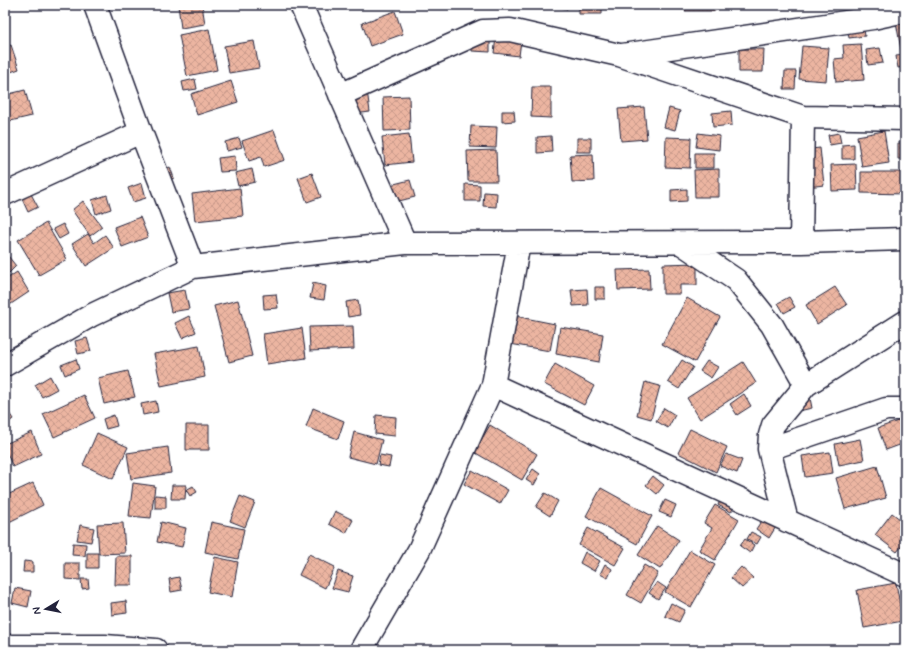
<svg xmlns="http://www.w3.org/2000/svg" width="910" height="655" font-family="Mynerve,sans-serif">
  <defs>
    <pattern id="building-cross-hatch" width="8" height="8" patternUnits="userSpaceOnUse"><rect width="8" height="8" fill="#ecb5a1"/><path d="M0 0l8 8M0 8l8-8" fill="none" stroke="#ca9b8c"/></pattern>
  </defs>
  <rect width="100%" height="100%" fill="#fff"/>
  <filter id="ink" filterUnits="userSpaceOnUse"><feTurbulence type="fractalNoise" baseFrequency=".025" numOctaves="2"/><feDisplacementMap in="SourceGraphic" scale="8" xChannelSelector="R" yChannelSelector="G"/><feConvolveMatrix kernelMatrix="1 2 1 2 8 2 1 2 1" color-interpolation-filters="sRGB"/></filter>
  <g filter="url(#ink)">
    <path fill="url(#building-cross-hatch)" stroke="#22223b" d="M178,5H202L205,24L181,28Z
      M324,5H346L325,9Z
      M554,5H569L567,9Z
      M579,5H602V14H579Z
      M685,5H715V11H685Z
      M395,11L403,34L370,46L362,23Z
      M861,11L865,36L849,38L845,14Z
      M905,14V50H901L895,16Z
      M498,22L523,25L519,56L494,53Z
      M209,29L217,70L187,76L179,35Z
      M472,39H490V52L472,51Z
      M254,41L259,68L229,73L224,46Z
      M861,44L864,80L836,82L834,59L844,58L843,45Z
      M11,45L19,69L5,74V47Z
      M802,46L829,48L826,81L799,79Z
      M880,48L883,63L868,65L866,50Z
      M739,49H764L763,72H739Z
      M905,55V67L898,68L896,56Z
      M785,71H796L795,89H784Z
      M195,79L197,89L184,91L182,82Z
      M231,81L238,102L197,115L191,94Z
      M532,87H551V118L531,117Z
      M25,90L32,116L6,122L5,95Z
      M367,90L370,112L354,114L351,92Z
      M409,96L410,130L384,131L383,97Z
      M644,107L647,139L621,141L618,109Z
      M669,108L680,111L675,130L664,127Z
      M502,111H514L515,121L502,122Z
      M731,111L732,125L713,127L712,113Z
      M471,126L497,127L496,148L470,147Z
      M274,130L285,160L264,167L261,157L249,161L242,141Z
      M884,131L889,163L862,167L857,136Z
      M698,133L720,136L719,150L696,147Z
      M839,133L841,143L830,145L828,135Z
      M409,134L412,162L385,165L382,137Z
      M551,136L552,152L537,153V137Z
      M666,137L691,138L690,168L665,167Z
      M239,138L242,147L227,151L225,142Z
      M577,138H591V152H577Z
      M898,143H905V159H898Z
      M854,144V159H842V145Z
      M820,148L824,185L799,188L795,151Z
      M496,150L497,181H468L467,151Z
      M695,153H714V168H695Z
      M593,154L594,181L572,182L570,155Z
      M235,156L236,171L220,172L218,158Z
      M856,164L857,190L832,191L831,165Z
      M170,167L174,178L163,183L159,172Z
      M252,169L255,182L238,186L235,173Z
      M719,169V197H695L694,170Z
      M861,172H905V194L861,193Z
      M312,173L321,197L307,202L298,178Z
      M410,180L415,197L395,202L390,185Z
      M142,183L146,198L133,202L128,188Z
      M465,184L480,185V201H465Z
      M240,188L243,216L195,221L192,194Z
      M687,189V201L671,202V190Z
      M484,192L497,193L496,207L483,206Z
      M31,194L38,207L28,212L22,199Z
      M107,195L111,209L96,214L92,200Z
      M83,201L102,227L90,236L72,210Z
      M140,217L148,237L122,247L114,227Z
      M46,223L67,259L39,275L18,240Z
      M63,224L68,234L59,239L53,229Z
      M88,234L94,243L105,235L114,248L86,266L72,244Z
      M8,256L16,266L9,273L5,269V259Z
      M697,263V285H680V294H663V264Z
      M649,269L650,289L618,290L617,270Z
      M17,272L29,292L5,308V280Z
      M313,283L326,286L324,300L310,298Z
      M595,287H605V299H595Z
      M835,287L847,305L817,324L806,305Z
      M587,289L588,305L573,306L571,290Z
      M185,290L189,309L171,312L167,293Z
      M276,294L278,308L264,309L263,295Z
      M789,297L795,307L784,313L778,303Z
      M687,298L720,317L695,362L662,344Z
      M238,300L252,356L229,362L214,306Z
      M358,300L360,315L348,317L346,302Z
      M189,316L196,332L182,338L175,323Z
      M515,316L555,324L550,351L510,344Z
      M353,326L354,349L310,351L309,327Z
      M560,327L603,334L599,362L556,354Z
      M302,328L306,358L267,364L263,334Z
      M87,338L91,351L78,354L75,341Z
      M199,346L205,377L161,386L154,354Z
      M76,359L79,369L65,375L61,365Z
      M682,360L693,367L679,389L668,382Z
      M707,361L718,367L711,378L700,371Z
      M743,362L756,383L700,419L687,398Z
      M555,364L594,386L584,405L544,384Z
      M128,371L135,397L104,404L98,378Z
      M50,376L57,389L42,397L35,385Z
      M645,382L660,386L651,419L637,415Z
      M809,393L812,408L790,413Z
      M744,394L751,406L737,415L730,404Z
      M84,395L95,418L54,437L43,414Z
      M156,401L158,412L143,415L141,404Z
      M313,408L344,421L338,439L306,427Z
      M664,408L675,415L668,428L656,421Z
      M7,410L13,419L5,425V411Z
      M114,415L117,426L106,429L103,419Z
      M376,415L396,417L395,436L375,434Z
      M904,419L905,443L886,450L878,428Z
      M186,425H209V450H186Z
      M490,425L537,454L522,480L474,452Z
      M690,429L727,447L716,472L678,453Z
      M32,432L41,454L13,467L5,449V444Z
      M354,432L382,440L376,464L348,457Z
      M97,433L128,447L113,479L83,465Z
      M860,439L864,460L839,465L835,444Z
      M168,447L171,473L131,479L127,453Z
      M830,452L833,473L805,477L802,456Z
      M726,454L742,460L737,473L720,466Z
      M380,455L391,457L389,467L378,465Z
      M877,466L886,498L845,509L836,478Z
      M533,469L540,474L534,485L526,480Z
      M472,470L508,490L500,504L464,484Z
      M653,476L664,485L657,494L646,485Z
      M33,483L43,505L5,524V496Z
      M133,483L155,486L151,518L129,516Z
      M172,485H186L185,499H171Z
      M193,486L197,492L190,496L186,490Z
      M601,488L652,516L637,544L586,516Z
      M545,493L558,501L550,516L536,507Z
      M155,495L166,496V508H155Z
      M240,496L255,502L245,527L230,521Z
      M721,499L735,506L731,512L718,505Z
      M665,500L676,505L671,517L659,512Z
      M715,505L739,519L715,560L699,550L712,528L704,523Z
      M335,511L353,520L346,533L329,524Z
      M892,513L905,523V542L897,552L875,535Z
      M764,517L777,525L769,538L756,529Z
      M161,522L186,528L182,547L157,542Z
      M211,522L244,529L238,559L205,552Z
      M123,523L125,553L99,554L97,524Z
      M80,525L94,528L91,542L77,540Z
      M657,526L679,540L660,569L638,555Z
      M588,528L625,548L615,565L579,545Z
      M751,532L761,537L757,544L747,539Z
      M745,539L754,545L750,553L740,546Z
      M73,543L86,544L85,556L72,555Z
      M690,550L715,565L691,607L665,592Z
      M585,552L600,561L594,571L580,563Z
      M87,553H98V568H87Z
      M309,554L335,567L325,588L299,575Z
      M116,556H132V585H115Z
      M215,557L238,562L232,597L208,592Z
      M24,561L33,562V572H23Z
      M65,563H80V580L65,579Z
      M605,564L612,569L608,578L600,574Z
      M644,565L658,573L641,603L627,595Z
      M741,567L753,578L742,588L731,578Z
      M338,571L353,576L348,592L332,588Z
      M179,577L182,590L171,592L169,579Z
      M81,579H88L89,588L82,589Z
      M657,582L666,588L658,599L649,593Z
      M896,583L903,621L864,628L857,590Z
      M15,588L31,591L28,607L12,603Z
      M126,601L127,613L112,615L111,603Z
      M671,603L685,610L679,622L665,616Z
      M190,648H211V650H190Z"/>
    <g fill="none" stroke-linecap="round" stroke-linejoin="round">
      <g stroke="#22223b" stroke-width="25">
        <path id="minor" d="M95,5L141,132L193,267
          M301,5L405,243
          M622,55L873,18L905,11
          M340,95L483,31L510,30L619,55L803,117L905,119
          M5,194L141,132
          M801,242L803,117
          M681,243L736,280L772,325L806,385
          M5,365L92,315L193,267L405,243L801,242L905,239
          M493,385L905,575
          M769,449L886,409H905
          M787,521L769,449L770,435L773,425L806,385L905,322
          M5,646H105L156,650
          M361,650L419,550L493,385L519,243"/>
      </g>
      <use href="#minor" stroke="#fff" stroke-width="22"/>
    </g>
  </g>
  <rect width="910" height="655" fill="none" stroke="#fff" stroke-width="20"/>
  <rect x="10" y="10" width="890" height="635" fill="none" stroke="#22223b" stroke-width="1.5" filter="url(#ink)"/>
  <g transform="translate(46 609) rotate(260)" stroke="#ffffff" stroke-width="3" paint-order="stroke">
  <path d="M0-3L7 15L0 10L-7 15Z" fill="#22223b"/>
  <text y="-6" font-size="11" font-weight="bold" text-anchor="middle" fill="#22223b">N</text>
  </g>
</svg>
